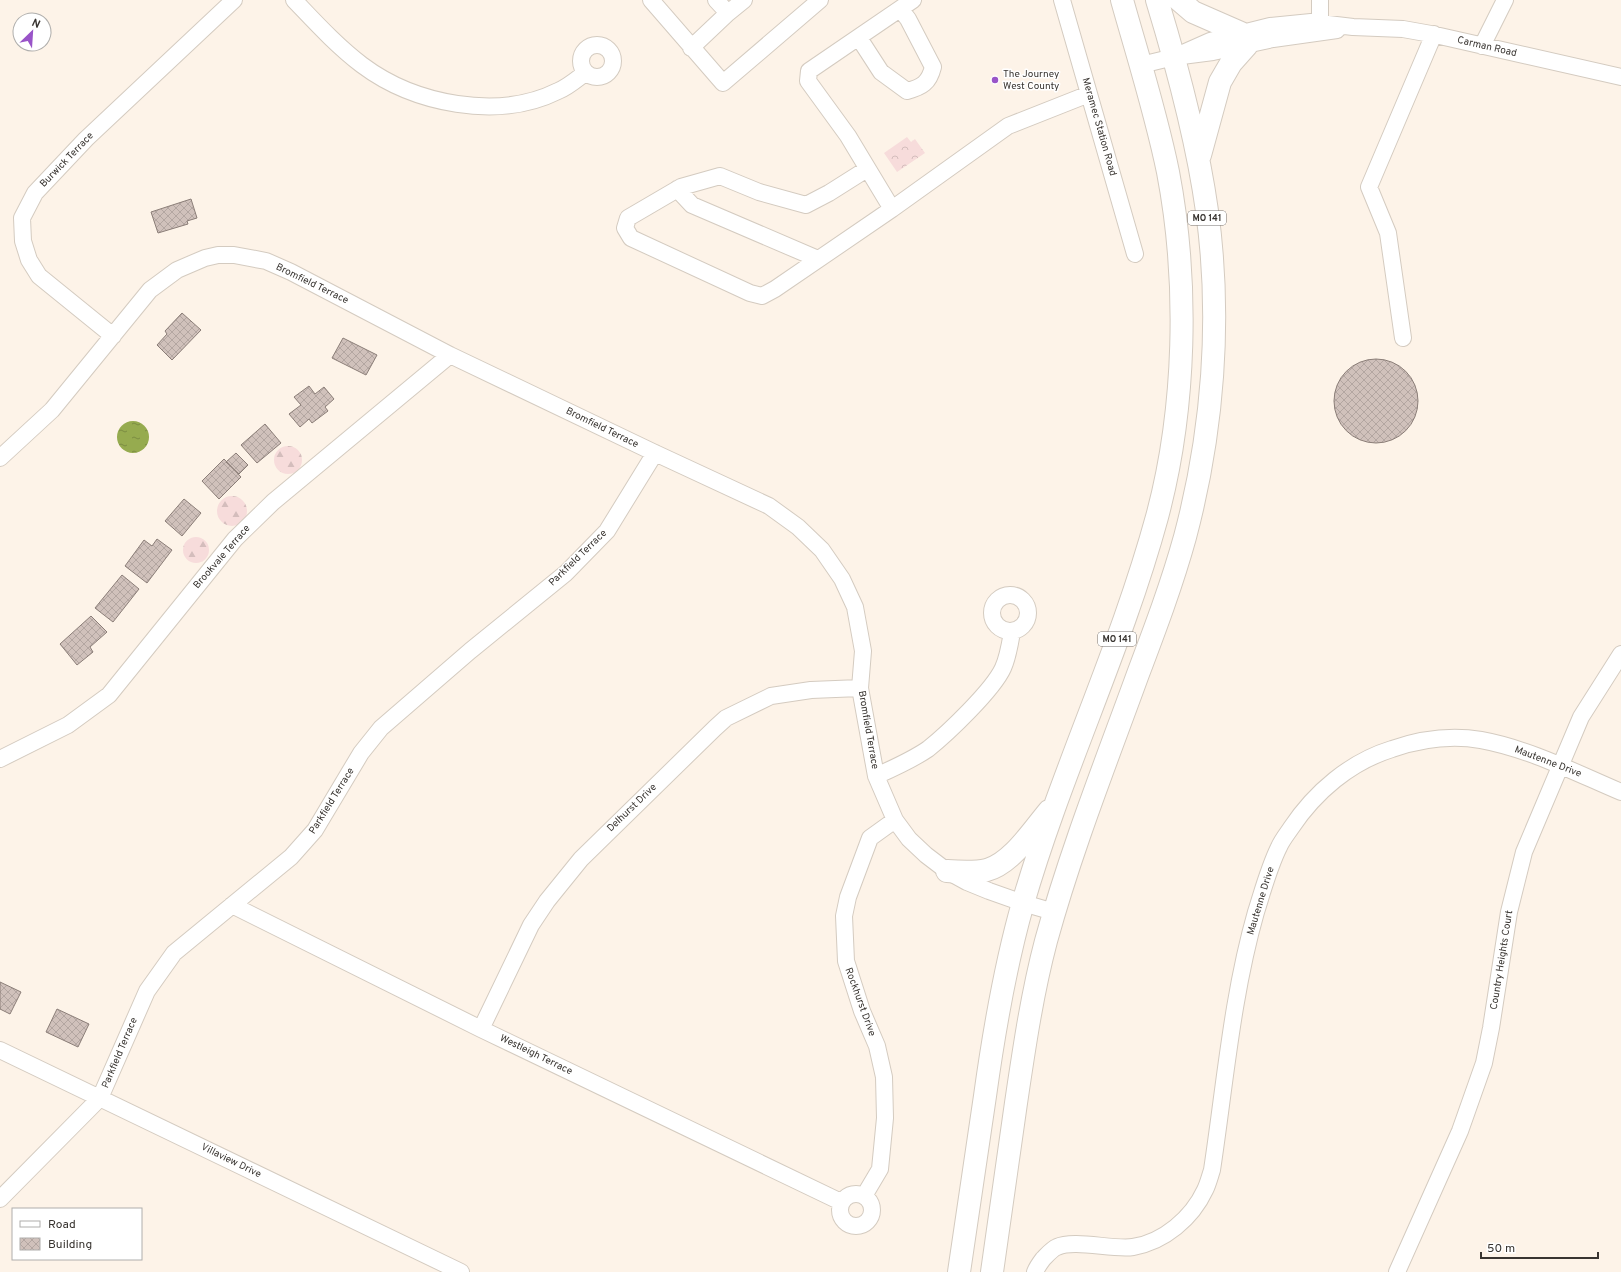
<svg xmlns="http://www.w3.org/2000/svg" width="1621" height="1272" font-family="Overpass,sans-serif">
  <defs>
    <pattern id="forest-firs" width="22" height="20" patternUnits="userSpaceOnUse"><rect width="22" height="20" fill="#f7dcdb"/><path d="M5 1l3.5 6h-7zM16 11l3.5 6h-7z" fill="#d4bdbc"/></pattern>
    <pattern id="park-crowns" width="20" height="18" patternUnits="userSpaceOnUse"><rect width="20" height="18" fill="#f7dcdb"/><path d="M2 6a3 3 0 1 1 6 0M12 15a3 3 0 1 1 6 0" fill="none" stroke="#d4bdbc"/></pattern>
    <pattern id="water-ripples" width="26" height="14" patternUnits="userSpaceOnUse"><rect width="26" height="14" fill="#96ab4f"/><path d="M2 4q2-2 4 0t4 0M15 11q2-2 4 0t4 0" fill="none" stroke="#7b8c42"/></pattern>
    <pattern id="building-cross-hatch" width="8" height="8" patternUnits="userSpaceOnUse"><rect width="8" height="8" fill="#d0c1bb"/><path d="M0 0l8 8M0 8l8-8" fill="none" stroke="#b3a6a1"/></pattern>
  </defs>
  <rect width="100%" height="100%" fill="#fdf3e8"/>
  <path fill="url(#forest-firs)" d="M274 460a14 14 0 1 1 28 0a14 14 0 1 1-28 0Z
    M217 511a15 15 0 1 1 30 0a15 15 0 1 1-30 0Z
    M183 550a13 13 0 1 1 26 0a13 13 0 1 1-26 0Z"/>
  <path fill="url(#park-crowns)" d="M907,137L911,142L915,139L925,153L897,172L884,153Z"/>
  <path fill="url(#water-ripples)" d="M117 437a16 16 0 1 1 32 0a16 16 0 1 1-32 0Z"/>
  <path fill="url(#building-cross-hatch)" stroke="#8b7e78" d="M191,199L197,218L187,221L188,224L158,233L151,212Z
    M182,313L201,330L172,360L157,345L167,334L165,331Z
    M343,338L377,355L366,375L332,358Z
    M1334 401a42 42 0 1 1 84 0a42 42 0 1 1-84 0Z
    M309,386L315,394L324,387L334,399L325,407L328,411L312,423L309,419L300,427L289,414L301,405L294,397Z
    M265,424L281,443L257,463L241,445Z
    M236,453L248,465L239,474L226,462Z
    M224,459L241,477L219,499L202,481Z
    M184,499L201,513L182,536L165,521Z
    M157,539L172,550L147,583L125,566L144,540L152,546Z
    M122,575L139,589L113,622L95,608Z
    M91,616L107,632L90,647L93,652L77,665L60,644Z
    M0,982L21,992L10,1014L0,1009Z
    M57,1009L89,1024L78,1047L46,1032Z"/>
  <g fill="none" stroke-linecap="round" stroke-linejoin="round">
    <g stroke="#d4cbc0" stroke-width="18">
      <path id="minor" d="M294,0C316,23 337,46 362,65C414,104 498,121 558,91C568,87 577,79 585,73
        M651,0L723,83L820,0
        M716,0L728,13L744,0
        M913,0L809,71L808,81L848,136L892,209L1008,126L1089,94
        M1062,0L1135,254
        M1320,0V23
        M859,38L881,72L907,91C922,87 929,83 933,67L908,19L901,10
        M581 61a16 16 0 1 1 32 0a16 16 0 1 1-32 0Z
        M1482,46L1505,0
        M691,48L728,13
        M1174,57L1210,41L1270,26L1311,22L1353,27L1403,29L1431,34L1621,77
        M1141,65L1174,57L1213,52L1273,39L1337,30
        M867,169L829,193L806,205L759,192L720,176L681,187L628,218L625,228L631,238L750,293L762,296L775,289L892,209
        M677,189L692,205L818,259
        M113,336L39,276L29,260L23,241L22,218L35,193L86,139L234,0
        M1403,338L1388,233L1369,187L1434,34
        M0,458L52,410L150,290L177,270L205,258L218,255H234L266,261L291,272L450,355L655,453L769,506L798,527L822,550L842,579L855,607L863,651L860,688L876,776L895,820L909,839L926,855L947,871L967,882L989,891L1023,903L1054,912
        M992 613a18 18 0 1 1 36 0a18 18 0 1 1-36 0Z
        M0,759L68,725L109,695L235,539L273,502L450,355
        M876,776C894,768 912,760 928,749C948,733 993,690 1003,668C1008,657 1010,644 1012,632
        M232,905L481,1029L841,1202
        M481,1029L531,925L547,901L581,859L715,728L726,718L771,696L811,690L860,688
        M0,1050L461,1272
        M840 1210a16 16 0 1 1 32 0a16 16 0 1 1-32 0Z
        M864,1196L880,1169L885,1118L884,1077L877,1046L862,1011L846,961L844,916L848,897L870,838L895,820
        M0,1199L100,1098L147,991L174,953L291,857L315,830L361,753L381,728L470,651L566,573L607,531L655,453
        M1035,1272C1037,1267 1040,1263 1043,1259C1047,1255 1052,1249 1057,1247C1074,1239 1113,1250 1133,1247C1164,1242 1192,1218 1205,1190C1208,1184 1210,1176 1212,1170C1225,1084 1232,996 1256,912C1263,890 1269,867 1279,847C1282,840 1287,834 1291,828C1315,792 1350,762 1392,749C1421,739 1451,735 1481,740C1530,749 1576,773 1621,792
        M1397,1272L1460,1131L1484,1063L1491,1028L1509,912L1524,852L1581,717L1621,654"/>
    </g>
    <g stroke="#d4cbc0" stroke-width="24">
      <path id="highway" d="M1179,0L1193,12L1241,33
        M1200,155L1220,82L1231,63L1247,45
        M947,871C960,872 974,873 987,870C1012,863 1033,830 1049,811
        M959,1272C968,1213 976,1155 985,1096C994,1031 1005,966 1023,903C1061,772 1121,649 1157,517C1186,409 1189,282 1168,172C1156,113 1138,57 1122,0
        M992,1272C1000,1216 1008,1159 1016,1103C1024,1049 1032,994 1046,941C1071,850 1106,762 1138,674C1155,629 1172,584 1185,537C1213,432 1222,319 1207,211C1197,139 1178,69 1157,0"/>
    </g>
    <use href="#minor" stroke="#fff" stroke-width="16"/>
    <use href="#highway" stroke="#fff" stroke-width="22"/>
  </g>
  <circle fill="#9954c8" stroke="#fff" stroke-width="1.5" cx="995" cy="80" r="4"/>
  <g text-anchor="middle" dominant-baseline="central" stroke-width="3" stroke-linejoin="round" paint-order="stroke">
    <g fill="#fff" stroke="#74716e" stroke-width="1">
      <rect x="1188" y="211" width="38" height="14" rx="3"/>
      <rect x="1098" y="632" width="38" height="14" rx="3"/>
    </g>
    <g font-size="9" font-weight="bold" fill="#383430">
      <text x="1207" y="218">MO 141</text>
      <text x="1117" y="639">MO 141</text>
    </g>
    <g font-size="10" fill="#383430" stroke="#fff">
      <text transform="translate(1487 47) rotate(13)">Carman Road</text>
      <text transform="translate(1099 127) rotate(74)">Meramec Station Road</text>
      <text transform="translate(67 160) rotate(-46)">Burwick Terrace</text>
      <text transform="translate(312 284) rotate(26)">Bromfield Terrace</text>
      <text transform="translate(602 428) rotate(26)">Bromfield Terrace</text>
      <text transform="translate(222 557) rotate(-49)">Brookvale Terrace</text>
      <text transform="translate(578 558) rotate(-44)">Parkfield Terrace</text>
      <text transform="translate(868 730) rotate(80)">Bromfield Terrace</text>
      <text transform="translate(1548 762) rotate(21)">Mautenne Drive</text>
      <text transform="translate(332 801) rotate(-58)">Parkfield Terrace</text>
      <text transform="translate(632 808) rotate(-44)">Delhurst Drive</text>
      <text transform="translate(1261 901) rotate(-73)">Mautenne Drive</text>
      <text transform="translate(1502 960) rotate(-81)">Country Heights Court</text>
      <text transform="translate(860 1002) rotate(70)">Rockhurst Drive</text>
      <text transform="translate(120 1053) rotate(-67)">Parkfield Terrace</text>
      <text transform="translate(536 1055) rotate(26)">Westleigh Terrace</text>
      <text transform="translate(231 1161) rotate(26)">Villaview Drive</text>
    </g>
    <g font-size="10" fill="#383430" stroke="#fff" text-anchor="start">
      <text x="1003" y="74">The Journey<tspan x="1003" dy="12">West County</tspan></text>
    </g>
  </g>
  <rect x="12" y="1208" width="130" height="52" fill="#ffffff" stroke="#afaeac"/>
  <rect x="20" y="1221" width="20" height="6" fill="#ffffff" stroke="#afaeac"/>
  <text x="48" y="1228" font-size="12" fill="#383430">Road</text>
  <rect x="20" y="1238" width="20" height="12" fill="url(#building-cross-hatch)" stroke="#afaeac"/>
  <text x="48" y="1248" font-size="12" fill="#383430">Building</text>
  <g transform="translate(32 32) rotate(25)"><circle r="19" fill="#ffffff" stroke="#afaeac"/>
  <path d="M0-3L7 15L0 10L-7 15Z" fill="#9954c8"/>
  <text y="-6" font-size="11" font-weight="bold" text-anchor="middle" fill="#383430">N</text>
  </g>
  <path d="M1481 1252v6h117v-6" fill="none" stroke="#383430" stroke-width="2"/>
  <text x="1487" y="1252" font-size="12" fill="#383430" stroke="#ffffff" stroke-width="3" paint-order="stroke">50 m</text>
</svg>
